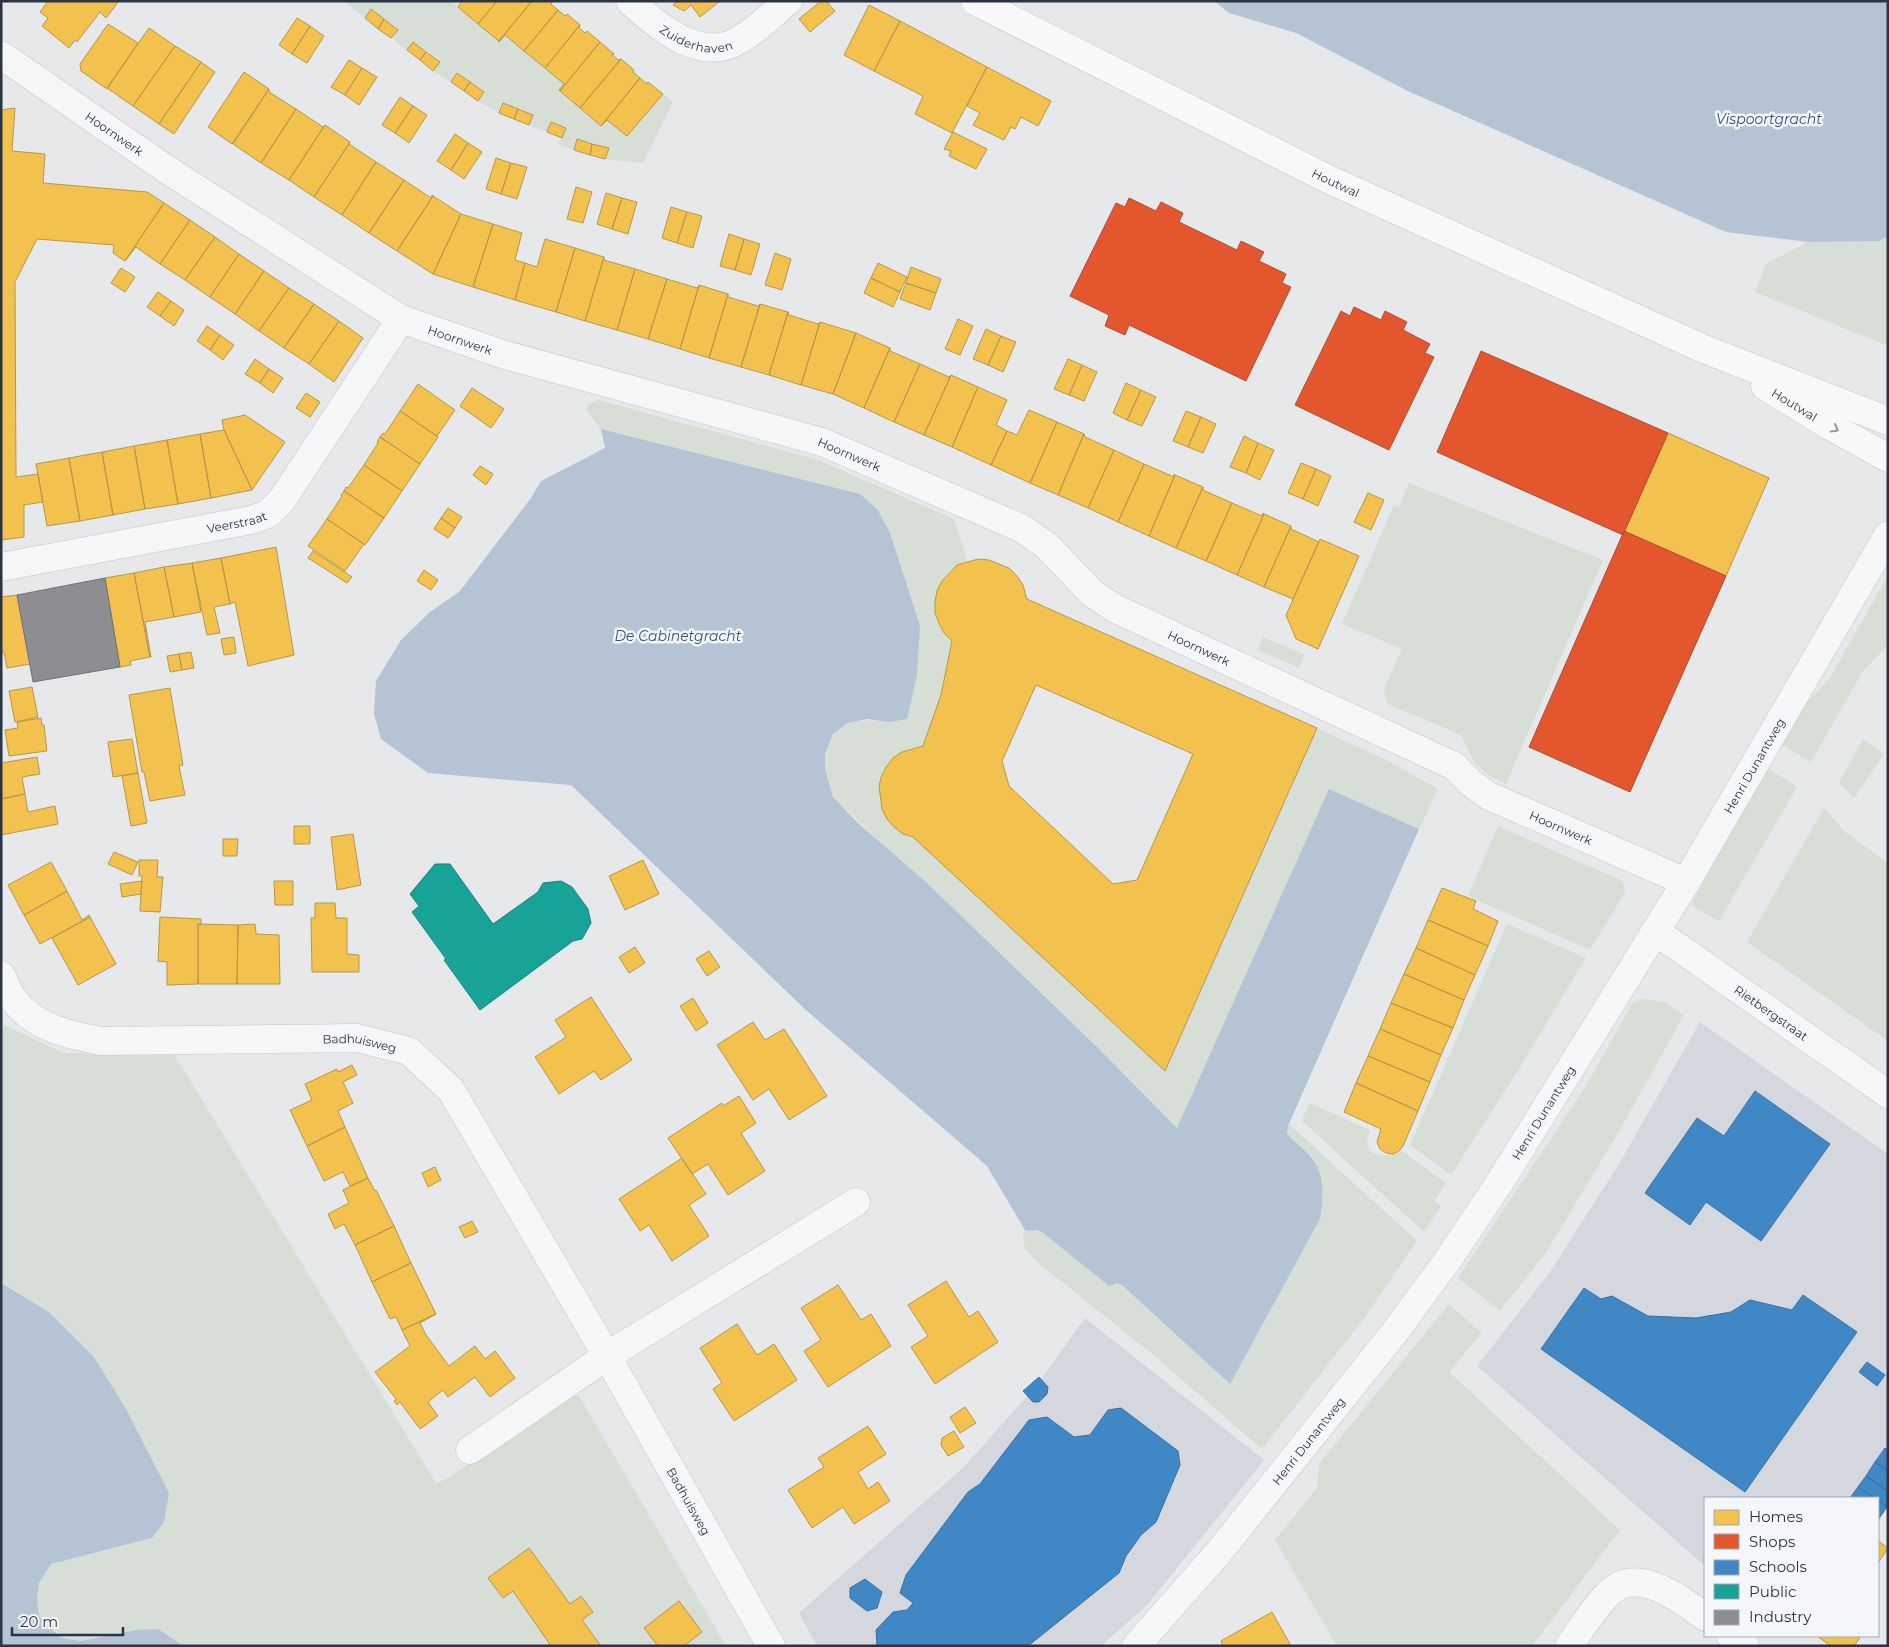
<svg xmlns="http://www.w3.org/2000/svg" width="1889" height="1647" font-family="Montserrat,sans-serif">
  <rect width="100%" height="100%" fill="#e6e8ea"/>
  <path fill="#d4d7dd" d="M1700,1022L1888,1154V1444L1850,1498H1705V1566L1477,1366L1550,1272L1619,1164Z
    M1085,1318L1264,1460L1148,1604L1101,1646H817L799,1613L964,1467L1037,1385Z"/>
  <path fill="#d6ded6" d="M344,1H451L499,41L505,35L564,84L559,91L601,126L607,120L627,136L663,94L673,102L643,163L605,159L608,148L577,139L574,150L557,144L562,138L566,128L551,122L547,132L529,125L533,115L503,103L499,113L478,101L484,92L457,73L451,82L433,71L439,61L414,42L407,50L391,38L397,29L371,9L365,18Z
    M1888,236V346L1755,292L1766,264L1808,242L1878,241Z
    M598,400L818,460L954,519L967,561C931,576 925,613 952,641L941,695L923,746C916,747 908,749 901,752C864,774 876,824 913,837L1165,1071L1317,728L1388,761L1438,789L1419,829L1329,789L1178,1128L833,797C830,789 827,780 825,771C823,762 825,753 829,744C840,718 865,719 889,722L859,494L601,429L586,410L589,404Z
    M1409,483L1603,560L1506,784C1477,770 1474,764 1461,735L1388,704L1384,693L1385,687L1402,649L1342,624L1394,505L1399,507Z
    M1888,576V645L1863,671L1811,762L1781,744L1798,712L1829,679Z
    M1263,637L1305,655L1299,668L1258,650Z
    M1863,739L1884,754L1854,798L1839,783Z
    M1766,767L1797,787L1719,921L1691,905Z
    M1824,808L1845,832L1888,863V1041L1747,942Z
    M1498,826L1620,880C1625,884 1626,888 1624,894L1590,950L1468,896Z
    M1507,924L1586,958L1519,1069L1451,1175L1410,1145Z
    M1642,999L1664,1002L1684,1015L1621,1128L1547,1251L1500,1311L1458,1278L1586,1086L1632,1004Z
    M1,1024L64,1053L174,1054L436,1483L444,1480L511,1437L563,1397L579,1396L726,1646H180L179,1643L158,1629L136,1630L81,1641L62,1638L48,1627L39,1616L37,1598L39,1583L51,1564L152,1538L49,1312L1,1283Z
    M1309,1103L1370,1130L1367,1141L1370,1151C1382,1158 1390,1156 1402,1151L1446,1183L1434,1201L1441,1206L1424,1232L1302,1121Z
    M1289,1124L1417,1241L1365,1317L1262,1449L1152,1354L1037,1262L1025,1249L1023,1233L1025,1230L1031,1231L1036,1230L1042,1232L1109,1286L1117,1283L1122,1285L1230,1383L1320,1219C1323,1207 1324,1195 1321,1183C1319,1172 1296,1143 1287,1134Z
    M1449,1304L1482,1333L1449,1372L1620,1530L1532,1646H1337L1275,1540L1317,1488L1319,1464Z"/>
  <path fill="#b4c4d5" d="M1214,1H1888V236L1879,241L1808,242L1726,232L1408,91L1296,33L1229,13Z
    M601,429L860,494L877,509L890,533L920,626L917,675L907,719L889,722L868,719L848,723L833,734L825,754V769L833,797L858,823L928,884L1097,1047L1177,1128L1329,789L1419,829L1288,1126L1287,1134C1294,1142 1303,1148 1310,1156C1325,1172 1324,1199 1320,1219L1230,1384L1122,1285L1117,1283L1109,1286L1042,1232L1036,1230L1031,1231L1025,1230L987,1166L807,1011L571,785L428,773L381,739L374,714L376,681L401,640L430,612L460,591L531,498L541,481L605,448Z
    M1,1283L49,1312L94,1357L126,1409L169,1493L164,1522L152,1538L51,1564L39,1583L37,1598L39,1616L48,1627L62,1638L81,1641L136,1630L158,1629L179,1643L180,1646H1Z"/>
  <path fill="#f2c14e" stroke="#b6974b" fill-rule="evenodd" d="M48,1H119L106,18L100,12L77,42L75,40L69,48L42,26L48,18L40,12Z
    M462,1H497L478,24L458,7Z
    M497,1H532L499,41L478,24Z
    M532,1H551L552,3L551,4L558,10L524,51L505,35L499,42V41Z
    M677,1H720L700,17L691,5L684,11L673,5Z
    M821,1H826L835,11L810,32L799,19Z
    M869,5L900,21L874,71L844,55Z
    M371,9L384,19L378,29L365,18Z
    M558,10L565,16L567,14L580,25L545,68L524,51Z
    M297,18L310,26L292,54L279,45Z
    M384,19L398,30L391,38L378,29Z
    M900,21L987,67L952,133L915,114L923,96L874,71Z
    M108,24L138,43L107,89L81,71L80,64Z
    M580,25L579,28L585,33L587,31L600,42L560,91L559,90L564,84L545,68Z
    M310,26L324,36L307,63L292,54Z
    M149,28L175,46L133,106L107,88Z
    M413,42L426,52L420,60L407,50Z
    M600,42L614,54L612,55L618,60L621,59L580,108L560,91Z
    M175,46L201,62L159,124L133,106Z
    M426,52L440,62L433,71L420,60Z
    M621,59L634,70L633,72L640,78L601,126L580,108Z
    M349,60L362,68L345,95L331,87Z
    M201,62L215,72L174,134L159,124Z
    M987,67L1051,101L1038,126L1021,117L1015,129L1011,127L1004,140L973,125L980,113L967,106Z
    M362,68L377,77L359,105L345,95Z
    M244,72L269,89L232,144L208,127Z
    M457,73L470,82L464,91L451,82Z
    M640,78L647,84L648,82L663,94L627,136L607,120L601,126Z
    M470,82L484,92L478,101L464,91Z
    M269,89V92L296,109L261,163L233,144Z
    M400,97L413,106L395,133L382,125Z
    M503,103L518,109L514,119L499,113Z
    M413,106L427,115L409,143L395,133Z
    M15,108L12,151L45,154L43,183L147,192L164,203L125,261L113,253L114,245L37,239L15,282L16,477L38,474L43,502L24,505V537L1,540V110Z
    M296,109L323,127L325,125L289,180L261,163Z
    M518,109L533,115L529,125L514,119Z
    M551,122L566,128L562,138L547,132Z
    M325,125L350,142L314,197L289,180Z
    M953,132L987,149L976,169L949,156L951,151L944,149Z
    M455,134L468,143L451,170L437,161Z
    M577,139L592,144L590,155L574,150Z
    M350,142L349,144L376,162L342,215L314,197Z
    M468,143L482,152L464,179L451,170Z
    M592,144L609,148L605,159L590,155Z
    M496,158L511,163L501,194L486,189Z
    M376,162L404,180L369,233L342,215Z
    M511,163L527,167L517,199L501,194Z
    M404,180L431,198L432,195L433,196L397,251L369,233Z
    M576,187L592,192L583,223L567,219Z
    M606,193L622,198L612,229L597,224Z
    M433,196L461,214L433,274L397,251Z
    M622,198L637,202L628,234L612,229Z
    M164,203L190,220L160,264L136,247L125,261Z
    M671,207L687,212L677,243L662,238Z
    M687,212L702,216L693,248L677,243Z
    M461,214L493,224L473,287L433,274Z
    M190,220L215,237L185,280L160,264Z
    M493,224L522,233L515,260L525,263L515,300L473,287Z
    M729,234L744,239L735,270L720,266Z
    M215,237L239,254L210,297L185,280Z
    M545,239L575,248L556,312L515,300L525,263L537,267Z
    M744,239L760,244L751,275L735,270Z
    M575,248L604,257L585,321L556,312Z
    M775,253L791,259L782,290L765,285Z
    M239,254L264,271L235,314L210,297Z
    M604,257V260L635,269L617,330L585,321Z
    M878,263L907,277L900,292L871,278Z
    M911,267L941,279L936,293L906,283Z
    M121,268L135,277L125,292L111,283Z
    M635,269L667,279L648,339L617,330Z
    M264,271L289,288L259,331L235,314Z
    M871,278L900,292L893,307L864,293Z
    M667,279L697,288L699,285L680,349L648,339Z
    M906,283L936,293L930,310L900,299Z
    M699,285L728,294L709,358L680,349Z
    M289,288L314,304L284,348L259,331Z
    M158,292L171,301L160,316L147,307Z
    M728,294V297L758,306L760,304L741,367L709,358Z
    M171,301L184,310L174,326L160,316Z
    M314,304L339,321L309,364L284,348Z
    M760,304L788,312L769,375L741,367Z
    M788,312L789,315L818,324L820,322L801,385L769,375Z
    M958,319L973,326L960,355L945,349Z
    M339,321L363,338L334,382L309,364Z
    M820,322L856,333L833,394L801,385Z
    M207,326L220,335L210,350L197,341Z
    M986,329L1001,336L988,365L973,359Z
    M856,333L890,348L864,408L833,394Z
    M220,335L234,345L223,360L210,350Z
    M1001,336L1016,342L1003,372L988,365Z
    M890,348V351L920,364L894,422L864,408Z
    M255,359L269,369L260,383L245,374Z
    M1068,359L1082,365L1069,395L1054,389Z
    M920,364L949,377L951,375L924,435L894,422Z
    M1082,365L1097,372L1084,401L1069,395Z
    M269,369L283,378L273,393L260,383Z
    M951,375L978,387L952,447L924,435Z
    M1126,383L1141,390L1127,420L1113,413Z
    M418,384L455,410L437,436L400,411Z
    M978,387L1007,400L996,425L1007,431L991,465L952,447Z
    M472,388L504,409L491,428L460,406Z
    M1141,390L1156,397L1142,426L1127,420Z
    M306,393L320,402L310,417L296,408Z
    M1029,410L1057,422L1030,483L991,465L1007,431L1017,435Z
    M400,411L438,437L420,464L380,437L383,433L385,434Z
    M1186,411L1201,417L1188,447L1173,441Z
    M245,415L285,442L252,490L224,430L222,420Z
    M1201,417L1216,424L1203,453L1188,447Z
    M1057,422L1084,434L1058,495L1030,483Z
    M224,430L252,490L211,498L200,434Z
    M1668,433L1769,478L1726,576L1624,531Z
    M200,434L211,498L178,504L167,440Z
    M1084,434L1085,437L1114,450L1088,508L1058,495Z
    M1244,436L1258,443L1246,473L1230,467Z
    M380,437L420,464L402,491L364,465L378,443L377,442Z
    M167,440L178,504L145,509L134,446Z
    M1258,443L1274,450L1260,480L1246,473Z
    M134,446L145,509L113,515L102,452Z
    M1114,450L1144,464L1118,522L1088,508Z
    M102,452L113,515L80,521L69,458Z
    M69,458L80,521L47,526L36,464Z
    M1301,463L1316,469L1303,499L1288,493Z
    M1144,464L1174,477V474L1175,475L1149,536L1118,522Z
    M364,465L402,491L384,518L344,491L346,487L348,488Z
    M480,466L493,474L486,485L473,475Z
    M1316,469L1331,476L1318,506L1303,499Z
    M1175,475L1203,487L1176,548L1149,536Z
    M1203,487V490L1232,503L1206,561L1176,548Z
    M344,491L384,518L365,545L327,519L342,496L341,495Z
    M1368,493L1384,500L1371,530L1354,522Z
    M1232,503L1262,516L1263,513L1264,514L1237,575L1206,561Z
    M448,508L462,517L455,528L441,518Z
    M1264,514L1291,526L1264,587L1237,575Z
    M441,518L455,528L448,538L434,529Z
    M327,519L364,544L345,571L308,546Z
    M1291,526V529L1319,542L1293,599L1264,587Z
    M1320,539L1359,556L1318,649L1296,639L1286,615Z
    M276,547L294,655L248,666L235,602L230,604L221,558Z
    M313,551L352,577L347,583L308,558Z
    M221,558L230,604L214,607L220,633L207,635L192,563Z
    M978,559L989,560L1009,568L1017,576L1023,585L1027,599L1317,728L1165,1071L913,837L903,834L894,827L887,819L882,809L879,787L881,777L886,767L893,758L902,752L923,746L941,695L952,641L944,633L939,623L935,613V601L937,591L942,581L957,565ZM1036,685L1193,754L1137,880L1113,884L1009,786L1002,761Z
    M192,563L201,612L174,617L164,567Z
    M164,567L174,617L145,622L151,657H150L134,573Z
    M424,570L438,580L431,590L417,581Z
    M134,573L150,657L130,661L131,665L120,667L105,578Z
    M17,595L30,664L7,668L4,652H1V597Z
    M234,637L236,653L224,655L221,639Z
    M191,652L194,668L182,670L179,654Z
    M179,654L182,670L170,672L167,656Z
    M32,687L38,717L15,722L9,691Z
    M170,688L183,765L179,766L185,795L150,801L144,772H142L129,695Z
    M41,718L42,725H44L47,751L9,756L5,730L18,728L17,722Z
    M132,739L138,773L113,777L108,742Z
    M37,757L40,774L22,777L25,794L1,799V763Z
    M138,773L147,823L131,826L122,776Z
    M25,794L28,812L55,806L58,824L1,835V799Z
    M294,826H310V844H294Z
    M353,834L361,885L337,890L331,837Z
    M223,839H238L237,856H223Z
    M114,852L138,862L132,875L108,864Z
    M139,860H158L157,877H163L160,912L140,911L142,876H139Z
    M643,860L659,894L625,910L609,876Z
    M51,862L67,891L24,915L8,885Z
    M142,881L141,894L122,897L120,884Z
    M274,881H293V905H275Z
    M1442,888L1476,901L1473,909L1498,921L1488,946L1428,920Z
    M67,891L82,920L89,915L90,917L40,944L24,915Z
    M315,903H335L336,918H347V954L359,955V972H312L311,918H315Z
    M90,917L116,964L78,985L52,938Z
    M160,917L201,919V925L198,924V984L167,985V962L158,961Z
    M1428,920L1488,946L1475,975L1416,948Z
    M198,924L238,925L237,984H198Z
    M255,924L256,934L279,935L280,984H237L238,925Z
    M635,947L645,963L629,973L619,957Z
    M1416,948L1475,975L1464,1000L1404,974Z
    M709,951L720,967L707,976L696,959Z
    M1404,974L1464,1000L1453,1028L1391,1003Z
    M591,997L632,1060L601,1080L594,1071L559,1094L535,1057L566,1037L555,1020Z
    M693,998L708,1023L696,1031L680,1006Z
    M1391,1003L1453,1028L1441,1055L1380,1029Z
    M753,1022L765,1040L784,1029L827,1096L789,1120L769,1089L753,1100L717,1045Z
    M1380,1029L1441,1055L1430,1082L1368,1056Z
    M1368,1056L1430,1082L1418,1111L1356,1083Z
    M352,1065L357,1075L343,1082L353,1103L338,1111L345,1127L307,1146L290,1110L312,1100L305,1084L337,1069L338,1072Z
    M1356,1083L1418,1111L1403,1146L1399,1151L1393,1154L1386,1153L1380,1149L1377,1142L1381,1129L1344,1112Z
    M739,1096L756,1123L741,1133L765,1171L728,1195L708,1164L692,1174L668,1138L722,1103L723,1106Z
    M345,1127L368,1178L350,1186L343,1172L324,1181L307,1146Z
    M682,1158L706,1194L689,1205L709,1236L672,1261L649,1225L640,1231L619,1199Z
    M435,1167L441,1180L428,1187L422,1173Z
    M368,1178L375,1191L376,1190L394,1226L355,1245L344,1224L335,1229L328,1214L349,1203L343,1190Z
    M472,1221L478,1232L465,1238L459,1227Z
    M394,1226L411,1263L372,1282L355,1245Z
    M411,1263L436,1314L402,1330L396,1317L390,1319L372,1282Z
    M946,1281L969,1317L978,1311L998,1342L935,1384L911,1347L928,1336L908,1305Z
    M838,1285L861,1320L871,1314L891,1346L828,1387L804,1351L821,1340L801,1308Z
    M436,1314L420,1323L426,1335L449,1366L475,1346L485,1359L495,1351L515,1378L490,1397L475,1377L448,1397L443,1390L428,1402L438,1416L420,1429L400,1402L397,1405L394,1401L396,1399L375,1372L410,1346L402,1330Z
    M737,1324L757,1355L774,1344L797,1380L734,1421L713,1389L722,1383L700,1348Z
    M965,1407L976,1423L960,1433L950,1417Z
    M868,1426L886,1454L858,1472L868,1489L878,1482L890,1501L854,1524L843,1507L812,1528L788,1490L824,1467L818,1458Z
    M954,1431L964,1447L948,1456L941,1445L942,1438Z
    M1878,1541L1888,1548L1878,1563Z
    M529,1548L570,1604L581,1596L593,1612L582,1620L601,1646H551L513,1591L503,1598L488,1578Z
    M679,1601L702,1632L684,1646H658L644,1628Z
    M1272,1612L1290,1644L1287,1646H1223L1221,1641Z
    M1817,1636H1861L1854,1646H1831Z"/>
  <path fill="#e4572e" stroke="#ac4c35" d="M1129,198L1156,211L1161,202L1183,213L1179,222L1237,250L1241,241L1264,252L1259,261L1286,274L1282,283L1291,287L1246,381L1129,325L1125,335L1105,326L1109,315L1070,296L1116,203L1125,207Z
    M1354,307L1381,320L1385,311L1407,322L1403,330L1430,344L1425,353L1434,357L1389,450L1295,405L1341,311L1350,316Z
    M1481,351L1668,433L1623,535L1437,452Z
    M1624,531L1726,576L1630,792L1529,747Z"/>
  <path fill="#3f88c5" stroke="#396f9f" d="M1755,1091L1830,1144L1761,1241L1706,1202L1690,1225L1645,1193L1697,1118L1724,1136Z
    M1584,1288L1601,1299L1612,1296L1648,1316L1696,1318L1731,1312L1750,1300L1792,1310L1803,1295L1857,1332L1745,1492L1541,1349Z
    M1867,1362L1885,1375L1877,1386L1859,1372Z
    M1039,1377L1048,1387L1047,1394L1039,1402H1033L1023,1391Z
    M1121,1408L1178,1451L1180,1465L1156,1522L1141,1535L1126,1556L1119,1573L1028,1646H877L876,1630L893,1612L907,1610L913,1603L900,1593L906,1575L968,1492L980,1484L1029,1420L1047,1417L1074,1437L1090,1435L1108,1410Z
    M1885,1448L1888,1450V1471L1875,1462Z
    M1875,1462L1888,1471V1491L1866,1476Z
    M1866,1476L1888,1491L1887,1507L1878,1500V1498H1875L1858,1487Z
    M1858,1487L1875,1498H1850Z
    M1878,1500L1887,1507L1878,1520Z
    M865,1579L882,1592L877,1608L867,1611L850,1598V1588Z"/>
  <path fill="#17a398" stroke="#1d827f" d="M435,864H450L493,924L538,892L543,883L561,881L572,887L588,909L591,923L582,939L573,941L480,1010L444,960L446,959L412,912L419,906L410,894Z"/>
  <path fill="#8d8d92" stroke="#70727b" d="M105,578L120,667L33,682L17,595Z"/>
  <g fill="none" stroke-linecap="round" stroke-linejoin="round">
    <g stroke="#c4c6c8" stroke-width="29">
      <g id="street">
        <path id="s1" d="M630,1C657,26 701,64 739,40C757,30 772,14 788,1"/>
        <path id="s2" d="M1,55L169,171L401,319L502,354L822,442L1021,528L1046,545L1093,594L1116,609L1454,766L1471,783L1489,796L1686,882"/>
        <path id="s3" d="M1,567L251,520L268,514L282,500L401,319"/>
        <path id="s4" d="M1655,931L1888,1094"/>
        <path id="s5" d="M1,975C5,983 8,993 14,1000C35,1028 69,1035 101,1041L357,1038L409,1051L451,1090L607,1356L771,1646"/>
        <path d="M470,1450L607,1356L856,1202"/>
        <path d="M1731,1636L1745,1646"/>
        <path id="s6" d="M1136,1646L1219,1552L1394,1333L1447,1261L1498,1185L1686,882L1888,535"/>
        <path d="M1569,1646C1581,1629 1592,1611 1606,1596C1635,1563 1679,1598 1705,1617"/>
      </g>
    </g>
    <g stroke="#c4c6c8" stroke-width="29">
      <g id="secondary">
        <path id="s7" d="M975,1L1330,180L1704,349L1888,421"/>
        <path id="s8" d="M1765,386L1830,426L1888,458"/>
      </g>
    </g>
    <use href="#street" stroke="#f5f6f7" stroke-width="28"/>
    <use href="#secondary" stroke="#f8f8f8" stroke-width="28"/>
  </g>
  <defs><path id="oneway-chevron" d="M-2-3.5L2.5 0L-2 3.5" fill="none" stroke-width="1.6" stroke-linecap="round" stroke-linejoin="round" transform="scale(1.25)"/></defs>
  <use stroke="#92969e" href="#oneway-chevron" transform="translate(1835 429) rotate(29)"/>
  <g text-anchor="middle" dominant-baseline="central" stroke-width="5" stroke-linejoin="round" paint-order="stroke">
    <g font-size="12" fill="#2b3445" stroke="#f4f6f9">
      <text stroke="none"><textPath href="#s1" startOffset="79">Zuiderhaven</textPath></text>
      <text stroke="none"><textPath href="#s2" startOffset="138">Hoornwerk</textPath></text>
      <text stroke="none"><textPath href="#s7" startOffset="404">Houtwal</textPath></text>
      <text stroke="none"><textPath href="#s2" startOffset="542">Hoornwerk</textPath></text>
      <text stroke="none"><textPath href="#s8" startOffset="35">Houtwal</textPath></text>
      <text stroke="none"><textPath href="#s2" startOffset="948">Hoornwerk</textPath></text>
      <text stroke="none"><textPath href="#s3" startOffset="240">Veerstraat</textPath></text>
      <text stroke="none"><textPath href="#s2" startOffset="1352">Hoornwerk</textPath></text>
      <text stroke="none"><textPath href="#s6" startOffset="1078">Henri Dunantweg</textPath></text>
      <text stroke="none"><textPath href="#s2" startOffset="1758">Hoornwerk</textPath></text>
      <text stroke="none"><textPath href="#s4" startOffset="142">Rietbergstraat</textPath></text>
      <text stroke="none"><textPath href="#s5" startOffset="386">Badhuisweg</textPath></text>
      <text stroke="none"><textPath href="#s6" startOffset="672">Henri Dunantweg</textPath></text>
      <text stroke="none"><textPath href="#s6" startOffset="268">Henri Dunantweg</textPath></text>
      <text stroke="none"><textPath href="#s5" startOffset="969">Badhuisweg</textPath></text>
    </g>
    <g font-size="14" font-style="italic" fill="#34527a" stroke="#f4f6f9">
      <text x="1769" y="119">Vispoortgracht</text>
      <text x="678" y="636">De Cabinetgracht</text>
    </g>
  </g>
  <rect width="1889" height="1647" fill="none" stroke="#2b3445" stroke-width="5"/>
  <rect x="1704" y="1497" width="175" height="140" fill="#f4f6f9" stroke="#a4a8b1"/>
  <rect x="1714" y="1510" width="25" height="15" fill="#f2c14e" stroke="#a4a8b1"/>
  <text x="1749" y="1522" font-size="15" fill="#2b3445">Homes</text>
  <rect x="1714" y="1534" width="25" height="15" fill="#e4572e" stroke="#a4a8b1"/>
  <text x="1749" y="1547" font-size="15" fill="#2b3445">Shops</text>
  <rect x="1714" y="1560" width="25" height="15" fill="#3f88c5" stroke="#a4a8b1"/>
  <text x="1749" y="1572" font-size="15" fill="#2b3445">Schools</text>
  <rect x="1714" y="1584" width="25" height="15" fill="#17a398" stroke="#a4a8b1"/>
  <text x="1749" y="1597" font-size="15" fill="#2b3445">Public</text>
  <rect x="1714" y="1610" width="25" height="15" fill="#8d8d92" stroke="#a4a8b1"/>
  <text x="1749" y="1622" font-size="15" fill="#2b3445">Industry</text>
  <path d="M12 1627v8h111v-8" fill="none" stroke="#2b3445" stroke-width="2.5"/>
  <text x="20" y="1627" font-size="15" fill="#2b3445" stroke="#f4f6f9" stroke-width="4" paint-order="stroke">20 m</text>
</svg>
